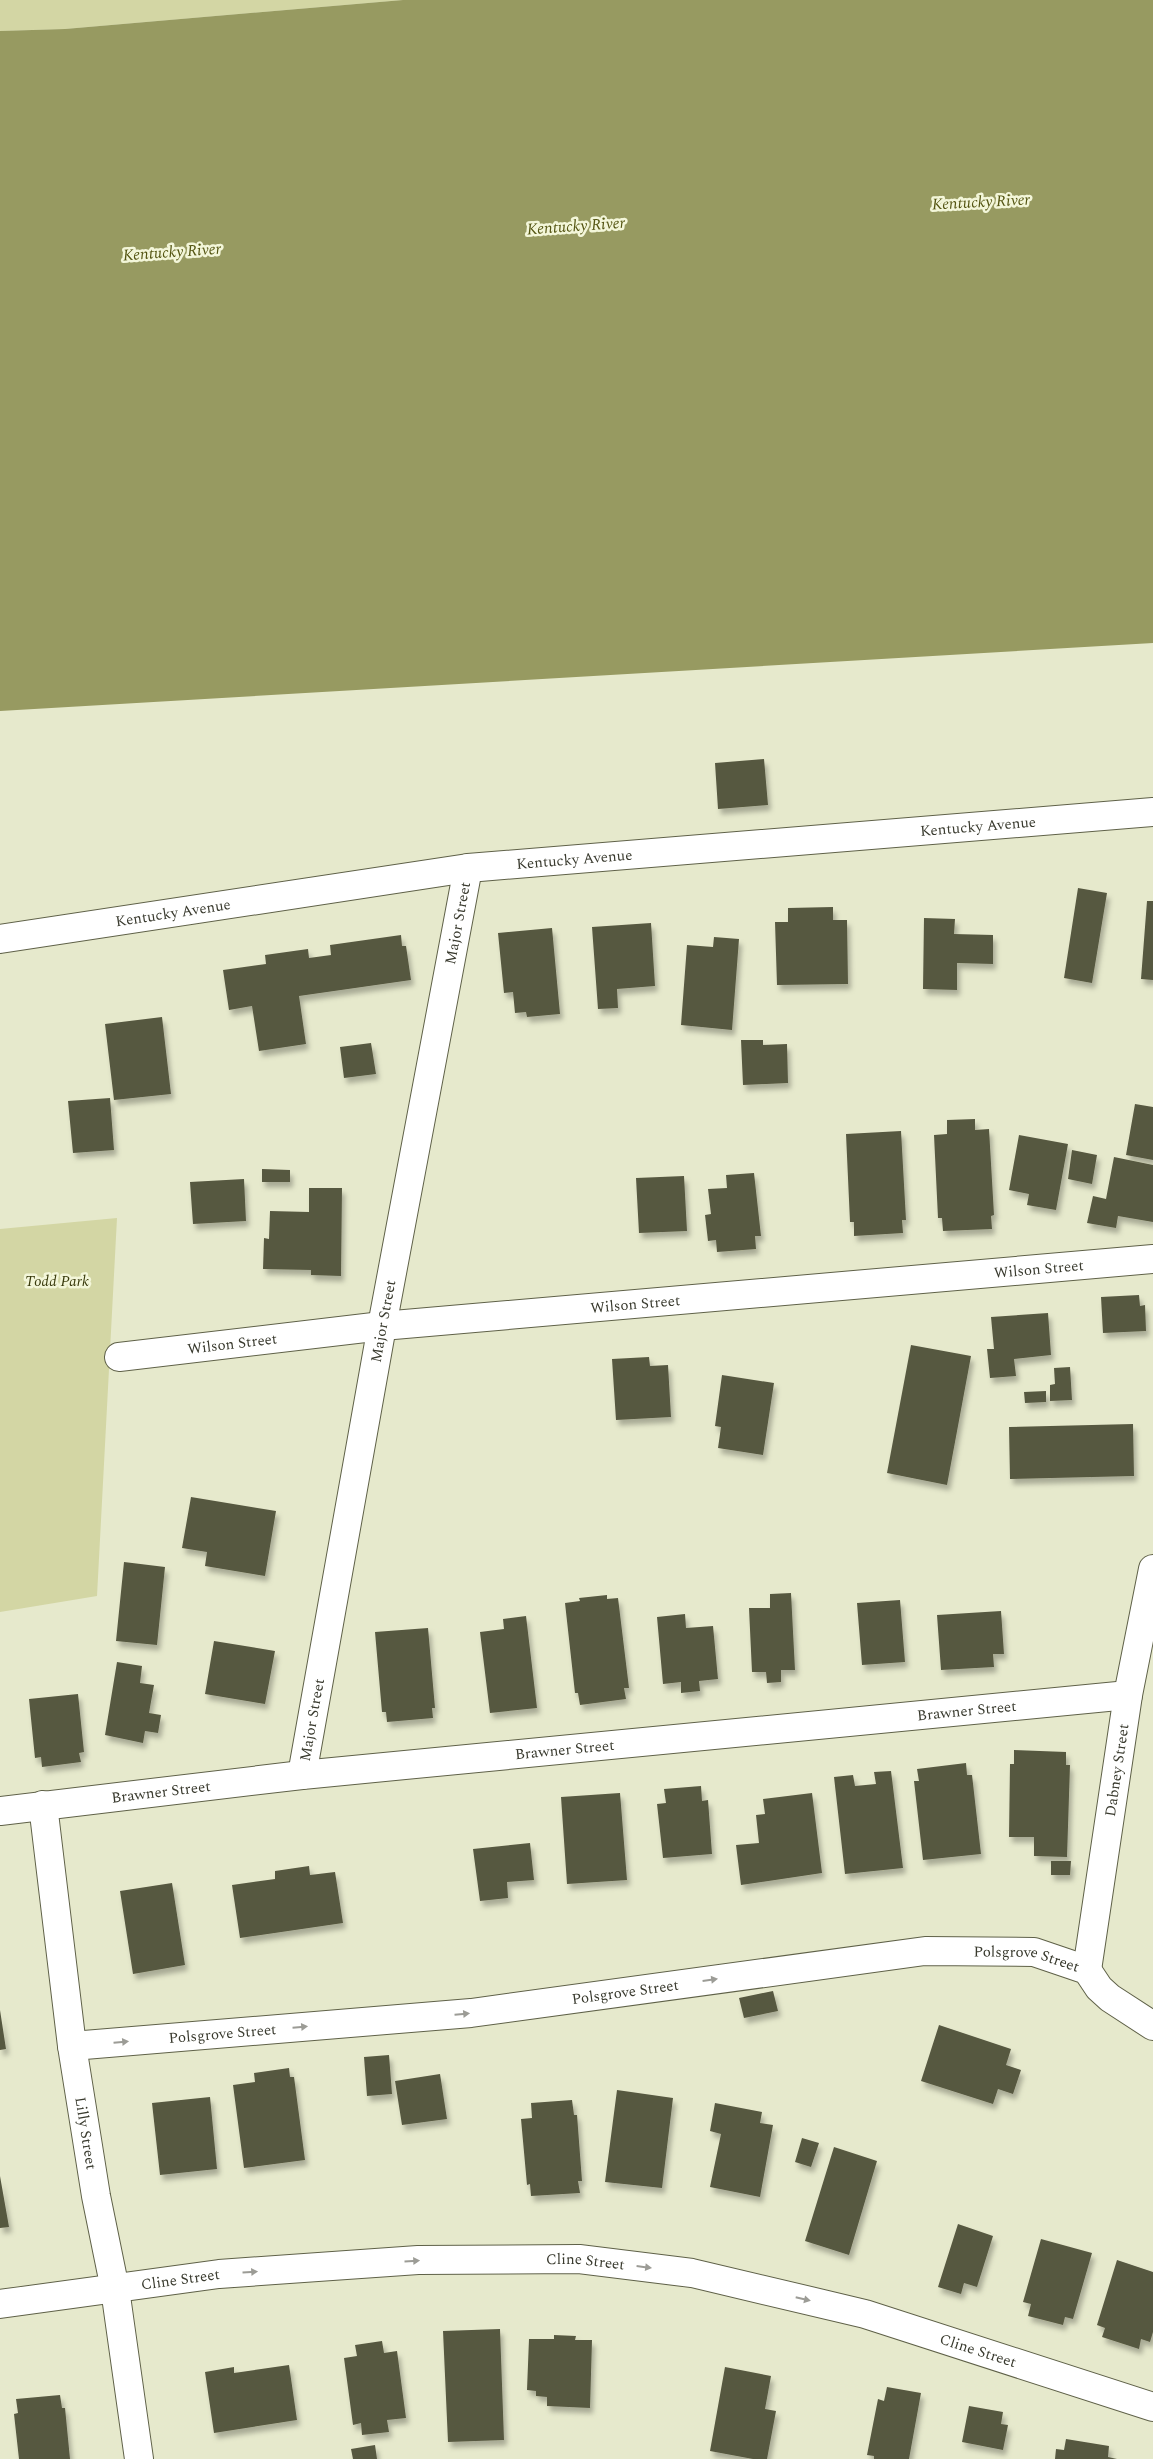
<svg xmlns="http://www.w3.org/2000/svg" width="1153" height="2459" font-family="Spectral,serif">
  <defs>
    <filter id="shadow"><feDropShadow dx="3" dy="5.5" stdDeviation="2.5" flood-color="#0004"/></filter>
  </defs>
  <rect width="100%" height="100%" fill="#e6e9cc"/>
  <path fill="#d3d6a4" d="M0,0H403L65,29L0,31Z
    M117,1218L97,1596L0,1612V1229Z"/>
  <path fill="#979a61" d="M403,0H1153V643L0,711V31L65,29Z"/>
  <path fill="#575840" filter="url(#shadow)" d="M764,759L768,805L718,809L715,763Z
    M1078,888L1107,893L1092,983L1064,978Z
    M1147,901H1153V980L1141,979Z
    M833,907V920H847L848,984L777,985L775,922H788V908Z
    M924,918L955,919L954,934L993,935V964L957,963V990L923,989Z
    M651,923L655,986L617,989L618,1008L598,1009L592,927Z
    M552,928L560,1014L527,1017L526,1012L515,1013L513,992L504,993L498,933Z
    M401,935L402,946H406L411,980L299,996L306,1044L259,1051L252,1006L229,1010L223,970L266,964L265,955L308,949L309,958L331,955L330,945Z
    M714,937L739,939L732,1030L681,1025L687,945L713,947Z
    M162,1017L171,1094L114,1100L105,1024Z
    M741,1040H763V1045L787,1044L788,1083L743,1085Z
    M371,1043L376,1074L344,1078L340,1047Z
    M110,1098L114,1150L73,1153L68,1101Z
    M1135,1104L1153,1107V1160L1126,1155Z
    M975,1119V1130L989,1129L994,1215L991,1216L992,1229L943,1231L942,1218H938L934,1135L947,1134V1120Z
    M901,1131L906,1220H902L903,1233L854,1236V1222H850L846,1134Z
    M1019,1135L1068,1144L1056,1210L1027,1205L1029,1194L1009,1190Z
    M1072,1150L1097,1155L1092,1184L1068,1179Z
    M1114,1157L1153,1165V1222L1118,1216L1116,1228L1087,1223L1093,1196L1106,1199Z
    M262,1169L290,1170V1182H262Z
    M754,1173L761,1236H755L756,1249L717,1252L716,1240L708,1241L705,1215L711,1214L708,1189L727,1188L726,1175Z
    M684,1176L687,1231L639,1233L636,1178Z
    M244,1179L246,1221L193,1224L190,1182Z
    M309,1188H342L341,1276L311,1275V1270L263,1269L264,1238L269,1239L270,1211L309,1212Z
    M1139,1295L1140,1306L1145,1305L1146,1331L1103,1333L1101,1297Z
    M1048,1313L1051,1355L1014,1359L1016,1376L990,1378L987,1349H994L991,1317Z
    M911,1345L971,1356L947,1485L887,1473Z
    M649,1357L650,1366L668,1365L671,1417L616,1420L612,1359Z
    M1070,1367L1072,1400L1050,1401V1385L1055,1384L1054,1368Z
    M722,1375L774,1383L763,1455L718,1448L721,1427L715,1426Z
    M1046,1391V1402L1025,1403L1024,1392Z
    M1133,1424L1134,1476L1010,1479L1009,1427Z
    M191,1497L276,1511L265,1576L205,1566L207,1552L182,1548Z
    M124,1562L165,1567L157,1645L116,1641Z
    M791,1593L795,1670H781V1682L767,1683L766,1672H752L749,1608H770V1594Z
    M607,1595V1599L618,1598L629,1688H624L626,1699L580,1705L578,1693H575L565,1603L580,1601L579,1598Z
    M900,1600L905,1662L862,1665L857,1603Z
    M1001,1611L1004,1654H993L994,1667L941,1670L937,1615Z
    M685,1614L686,1628L713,1626L718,1679L699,1681L700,1691L681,1693V1682L663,1684L657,1617Z
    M526,1616L537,1708L490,1713L480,1632L504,1629L503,1619Z
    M428,1628L435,1708H432L433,1718L387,1722L386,1712H382L375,1632Z
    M214,1641L275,1651L265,1704L205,1694Z
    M117,1662L142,1666L140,1683L154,1685L149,1713L161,1715L158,1733L145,1731L143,1743L105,1735Z
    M78,1694L84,1752L79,1753L81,1762L42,1767L41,1757L35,1758L29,1699Z
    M1014,1750L1066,1752V1765H1070L1067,1857L1034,1856V1837H1009L1010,1764H1014Z
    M966,1763L967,1775H972L981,1854L923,1860L914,1781H919L917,1769Z
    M891,1771L903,1868L845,1874L834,1777L853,1775L855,1786L876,1784L874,1772Z
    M701,1786L702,1801L708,1800L712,1854L663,1858L657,1804L666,1803L664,1789Z
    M620,1793L627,1880L567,1884L561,1797Z
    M812,1793L822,1873L741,1885L736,1845L759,1843L756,1815L765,1814L763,1799Z
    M530,1843L534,1880L507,1882L508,1898L480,1901L473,1849Z
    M1051,1861H1071L1070,1875H1051Z
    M309,1866L310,1875L335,1872L343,1923L240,1938L232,1885L275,1879V1871Z
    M172,1883L185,1965L133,1974L120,1891Z
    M773,1991L778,2011L744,2018L739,1998Z
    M0,2010L6,2049L0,2050Z
    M939,2025L1011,2049L1006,2065L1021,2070L1013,2094L998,2089L993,2104L921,2081Z
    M389,2055L392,2094L367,2096L364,2057Z
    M289,2068L290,2077H294L305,2160L244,2168L233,2085L255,2082L254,2073Z
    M440,2074L447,2119L402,2125L395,2081Z
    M617,2090L673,2098L662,2188L605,2182Z
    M210,2097L217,2169L160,2175L152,2103Z
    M572,2100L574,2115H577L582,2181H578L580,2193L531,2196L530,2184L527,2185L521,2119L532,2118L531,2103Z
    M715,2103L762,2112L760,2123L773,2125L760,2197L710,2187L721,2134L710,2131Z
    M802,2138L819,2143L811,2167L795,2162Z
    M834,2147L877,2161L849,2255L805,2241Z
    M0,2176L9,2227L0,2228Z
    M958,2224L993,2236L977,2287L964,2283L961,2294L938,2287Z
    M1041,2239L1092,2253L1073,2319L1065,2317L1063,2325L1028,2316L1031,2304L1023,2302Z
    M1117,2260L1153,2272V2332L1150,2342L1141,2339L1139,2349L1102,2337L1105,2328L1097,2325Z
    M500,2329L504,2440L448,2442L443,2331Z
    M554,2335L576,2336L575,2340H592L590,2408L547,2406V2397L536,2396V2391L527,2390L529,2339H554Z
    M382,2341L384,2353L397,2351L406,2418L387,2420L389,2432L362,2435L361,2423L353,2425L344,2358L357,2356L355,2345Z
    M289,2365L297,2420L214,2433L205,2372L234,2367V2373Z
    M725,2367L771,2376L765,2409L776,2411L767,2459H753L710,2451Z
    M887,2387L921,2393L909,2459H874V2456L867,2455L878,2399L884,2401Z
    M60,2395L62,2408H65L70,2459H19L14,2414L18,2413L16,2399Z
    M969,2406L1003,2412L1001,2424L1008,2425L1003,2450L962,2442Z
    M1066,2439L1109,2446L1108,2457L1117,2459H1055L1056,2449L1064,2450Z
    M375,2445L377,2459H353L351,2449Z"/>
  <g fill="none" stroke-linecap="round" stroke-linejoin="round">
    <g stroke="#5f6148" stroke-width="30">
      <g id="minor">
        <path id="s1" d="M0,939L468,868L1153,812"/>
        <path id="s2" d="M119,1357L382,1326L1153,1259"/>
        <path id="s3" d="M302,1775L382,1326L468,868"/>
        <path id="s4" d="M43,1805L72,2046L96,2196L115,2289L139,2459"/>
        <path id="s5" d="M0,1811L302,1775L1128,1695"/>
        <path id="s6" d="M1087,1970L1128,1695L1153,1569"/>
        <path id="s7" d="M72,2046L471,2013L925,1951L1034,1952L1087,1970L1099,1988L1110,1998L1153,2026"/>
        <path id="s8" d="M0,2304L219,2274L418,2260L579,2259L692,2273L865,2314L1153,2407"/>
      </g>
    </g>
    <use href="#minor" stroke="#fff" stroke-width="28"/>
  </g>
  <defs><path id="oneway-solid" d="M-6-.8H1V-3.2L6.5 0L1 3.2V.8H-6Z" transform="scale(1.25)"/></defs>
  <g fill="#9c9c96">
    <use href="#oneway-solid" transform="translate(710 1980) rotate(-8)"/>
    <use href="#oneway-solid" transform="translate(462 2014) rotate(-5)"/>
    <use href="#oneway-solid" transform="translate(300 2027) rotate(-5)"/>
    <use href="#oneway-solid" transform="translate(121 2042) rotate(-5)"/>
    <use href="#oneway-solid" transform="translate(412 2261) rotate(-3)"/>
    <use href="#oneway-solid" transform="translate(644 2267) rotate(7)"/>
    <use href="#oneway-solid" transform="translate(250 2272) rotate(-4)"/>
    <use href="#oneway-solid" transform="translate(803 2299) rotate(13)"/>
  </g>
  <g text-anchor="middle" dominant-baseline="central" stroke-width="5" stroke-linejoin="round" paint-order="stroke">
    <g font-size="15" fill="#393a2e" stroke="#f3f6d9">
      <text stroke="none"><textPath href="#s1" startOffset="985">Kentucky Avenue</textPath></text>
      <text stroke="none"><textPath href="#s1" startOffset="580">Kentucky Avenue</textPath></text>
      <text stroke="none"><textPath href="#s1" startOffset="175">Kentucky Avenue</textPath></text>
      <text stroke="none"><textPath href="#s3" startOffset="866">Major Street</textPath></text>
      <text stroke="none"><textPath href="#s2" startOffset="924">Wilson Street</textPath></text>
      <text stroke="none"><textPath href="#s2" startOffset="519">Wilson Street</textPath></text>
      <text stroke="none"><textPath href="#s3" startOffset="461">Major Street</textPath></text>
      <text stroke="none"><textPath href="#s2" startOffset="114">Wilson Street</textPath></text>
      <text stroke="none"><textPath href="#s5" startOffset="972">Brawner Street</textPath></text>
      <text stroke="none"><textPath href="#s3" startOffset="56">Major Street</textPath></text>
      <text stroke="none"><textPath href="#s5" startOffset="568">Brawner Street</textPath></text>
      <text stroke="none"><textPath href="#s6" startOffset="202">Dabney Street</textPath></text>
      <text stroke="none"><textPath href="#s5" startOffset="162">Brawner Street</textPath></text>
      <text stroke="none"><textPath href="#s7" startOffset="961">Polsgrove Street</textPath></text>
      <text stroke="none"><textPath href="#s7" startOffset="556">Polsgrove Street</textPath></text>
      <text stroke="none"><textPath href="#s7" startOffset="151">Polsgrove Street</textPath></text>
      <text stroke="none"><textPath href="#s4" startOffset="331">Lilly Street</textPath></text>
      <text stroke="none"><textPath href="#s8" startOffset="588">Cline Street</textPath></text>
      <text stroke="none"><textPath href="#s8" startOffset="182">Cline Street</textPath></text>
      <text stroke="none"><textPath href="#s8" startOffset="992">Cline Street</textPath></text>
    </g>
    <g font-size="15" font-style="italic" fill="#393a0c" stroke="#f3f6d9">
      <text x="57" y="1281">Todd Park</text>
    </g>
    <g font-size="16" font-style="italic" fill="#535411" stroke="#f3f6d9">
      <text transform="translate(981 202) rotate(-3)">Kentucky River</text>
      <text transform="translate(576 226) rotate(-4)">Kentucky River</text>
      <text transform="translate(172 252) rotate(-4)">Kentucky River</text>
    </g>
  </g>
</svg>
